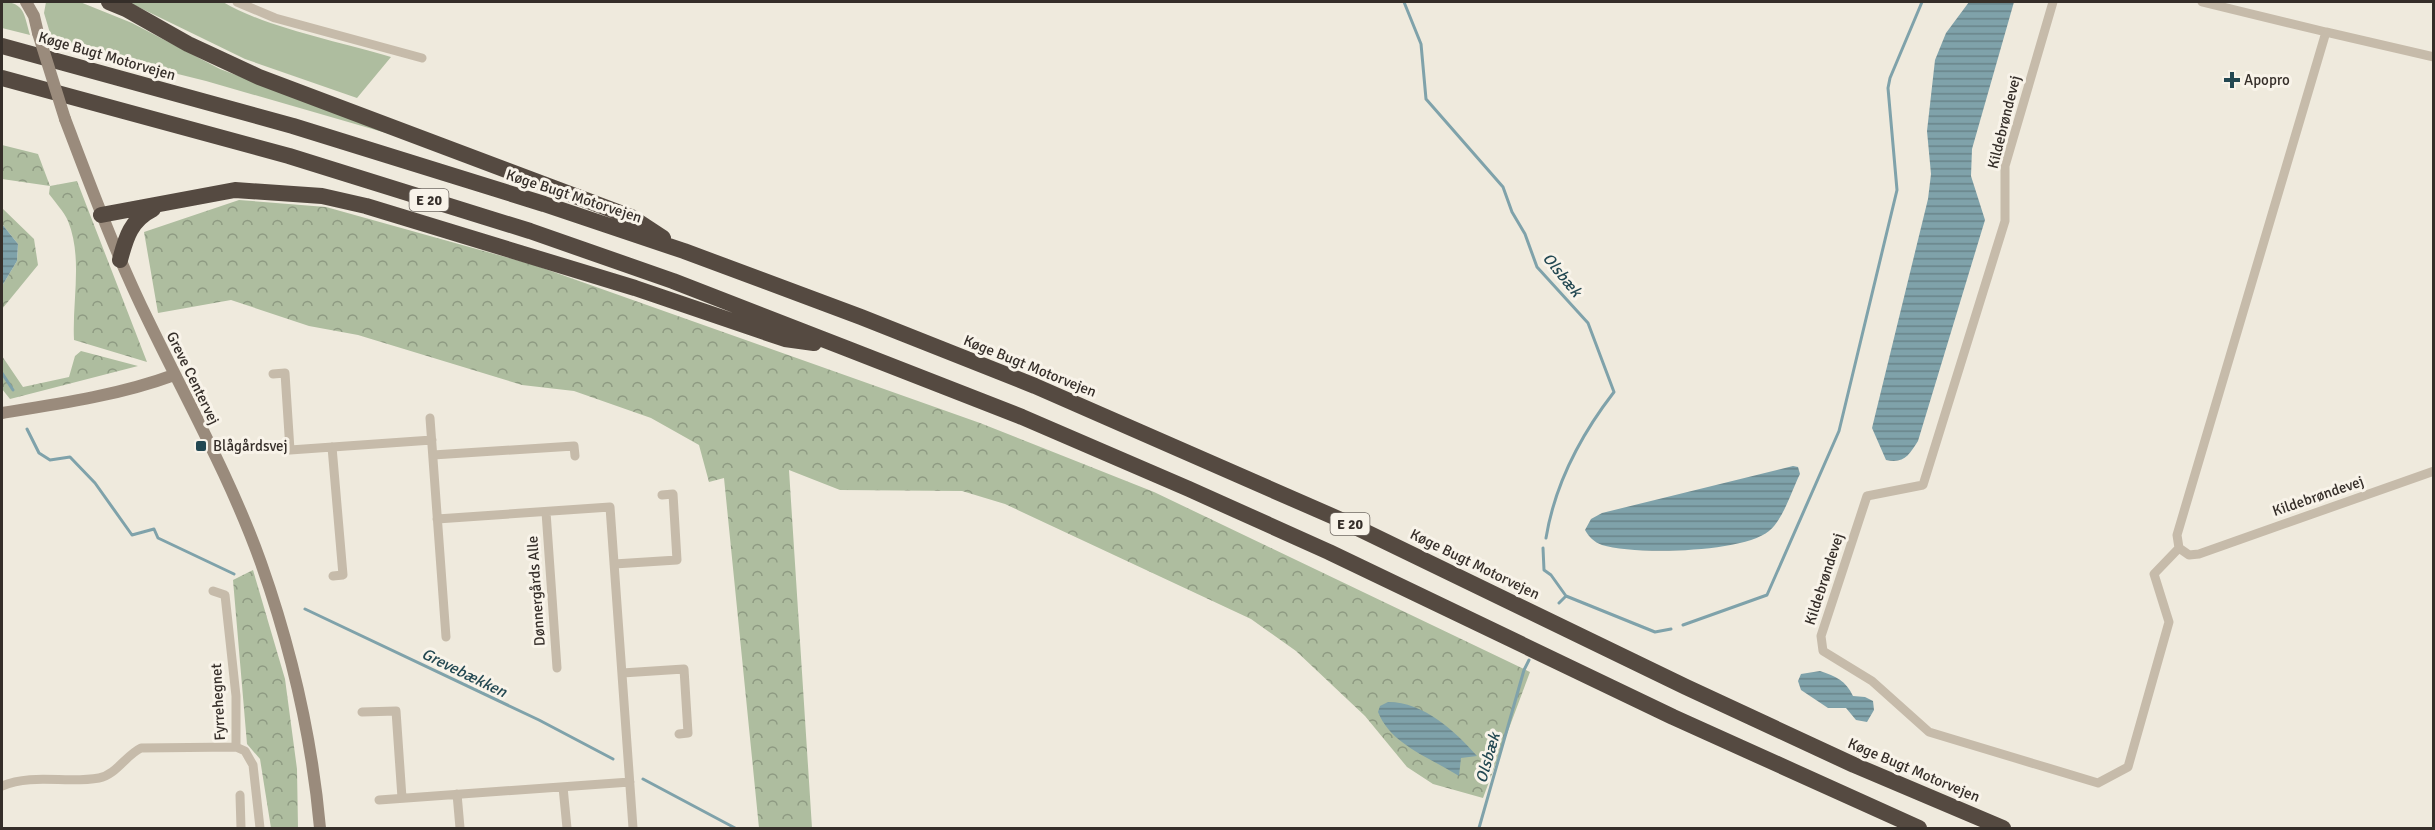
<svg xmlns="http://www.w3.org/2000/svg" width="2435" height="830" font-family="Signika,sans-serif">
  <defs>
    <pattern id="forest-crowns" width="20" height="18" patternUnits="userSpaceOnUse" patternTransform="scale(1.5)"><rect width="20" height="18" fill="#aebd9f"/><path d="M2 6a3 3 0 1 1 6 0M12 15a3 3 0 1 1 6 0" fill="none" stroke="#8e9a82"/></pattern>
    <pattern id="water-rules" width="6" height="5" patternUnits="userSpaceOnUse" patternTransform="scale(1.5)"><rect width="6" height="5" fill="#7fa2aa"/><path d="M0 2.5h6" fill="none" stroke="#69848a"/></pattern>
  </defs>
  <rect width="100%" height="100%" fill="#efeadd"/>
  <path fill="#aebd9f" d="M2,2C25,2 24,15 30,35L2,28Z
    M46,2H80L132,23L220,69L400,137L206,81L53,43L44,13Z
    M128,2H223C267,28 341,42 391,57L357,98L245,59Z"/>
  <path fill="url(#forest-crowns)" d="M2,145L38,154L50,186L77,181L147,362L74,340C72,301 83,258 68,221C64,212 55,202 49,194L50,186L2,179Z
    M239,200L326,207L534,265L980,423L1154,492L1530,672L1483,798L1433,784L1407,767L1365,716L1296,651L1251,619L1005,504L962,491L840,490L789,470L812,828H759L724,478L709,482L699,445L651,418L574,391L522,385L358,335L309,326L231,300L158,313L144,232Z
    M2,208L34,239L38,265L2,309V286L17,261L18,244L2,224Z
    M81,351L138,366L10,399L2,389V356L23,387L69,377L75,356Z
    M253,570L285,679L297,769L298,828H271L260,759L247,744L233,580Z"/>
  <path fill="url(#water-rules)" d="M1969,2H2014L1972,149L1971,176L1985,220L1918,441C1909,455 1904,464 1886,460L1872,428L1928,199L1931,174L1927,131L1935,60L1946,33Z
    M2,224L18,244L17,261L2,286Z
    M1793,466L1798,467L1800,474C1791,492 1784,518 1769,531C1743,553 1634,555 1602,545C1594,542 1589,537 1585,530L1591,519L1602,513Z
    M1820,671C1836,676 1846,681 1853,696L1865,697L1873,701L1874,710L1867,722L1856,720L1846,708H1828L1801,690L1798,681L1801,674Z
    M1388,702C1424,702 1455,731 1477,756L1461,758L1459,776C1431,758 1391,745 1378,712L1380,706Z"/>
  <g fill="none" stroke-linecap="round" stroke-linejoin="round">
    <path stroke="#7fa2aa" stroke-width="3" d="M1404,2L1421,44L1426,99L1503,187L1512,212L1525,234L1537,267L1588,323L1614,392C1580,436 1555,483 1546,538
      M2,373L13,390
      M27,429L39,453L50,460L70,457L95,483L132,535L154,529L158,538L234,574
      M1543,548L1544,570L1551,575L1566,596L1559,603
      M1566,596L1655,632L1671,629
      M305,609L539,720L613,759
      M1683,625L1767,595L1839,431L1897,190L1888,88L1890,78L1922,2
      M643,779L735,828
      M1479,828L1524,670L1529,660"/>
    <path stroke="#c6bbaa" stroke-width="9" d="M237,2L275,18L422,58
      M2053,2L2005,166V221L1923,485L1867,496L1821,636L1823,651L1872,681L1929,732L2098,783L2128,767L2169,622L2154,574L2179,548
      M2202,2L2326,32
      M2434,57L2326,32L2177,535L2179,548L2189,555L2199,554L2434,471
      M273,374L285,373L290,450L432,440
      M430,418L446,637
      M332,447L343,575L333,576
      M433,455L574,446L575,456
      M546,512L557,668
      M437,519L610,507L633,828
      M614,564L677,560L673,494L662,495
      M622,673L684,669L688,733L679,734
      M362,712L396,711L402,798
      M236,747L245,751L253,765L260,828
      M2,786C33,773 67,784 99,778C116,775 126,755 141,748L236,747V696L225,595L213,591
      M563,787L567,828
      M457,794L460,828
      M240,795L241,828
      M379,800L630,782"/>
    <path stroke="#9a8b7c" stroke-width="12" d="M26,2L34,16L38,33
      M65,119C91,187 116,255 148,320C187,401 231,479 261,563C291,648 312,739 320,828
      M2,413C59,404 120,395 174,375"/>
    <path stroke="#554a41" stroke-width="16" d="M109,2L126,9L188,44L259,77L631,217L663,238
      M2,46L293,126L544,204L684,251L861,317L1035,386L1341,520L1686,687L1854,765L2003,828
      M2,78L289,156L530,231L673,281L848,349L1022,417L1189,489L1329,552L1673,717L1919,828
      M101,215L235,190L322,196L366,206L635,288L785,339L814,343
      M120,260C126,237 131,220 153,209"/>
    <path stroke="#9a8b7c" stroke-width="12" d="M38,33L65,119"/>
  </g>
  <g fill="#234852" stroke="#f8f3e9" stroke-width="2">
    <path d="M2229 71h6v6h6v6h-6v6h-6v-6h-6v-6h6z"/>
    <rect x="195" y="440" width="12" height="12" rx="3"/>
  </g>
  <g text-anchor="middle" dominant-baseline="central" stroke-width="6" stroke-linejoin="round" paint-order="stroke">
    <g fill="#f8f3e9" stroke="#706963" stroke-width="1.5">
      <rect x="409.5" y="189" width="39" height="22" rx="4.5"/>
      <rect x="1330.5" y="513" width="39" height="22" rx="4.5"/>
    </g>
    <g font-size="14" font-weight="bold" fill="#352e29">
      <text x="429" y="200">E 20</text>
      <text x="1350" y="524">E 20</text>
    </g>
    <g font-size="15" fill="#352e29" stroke="#f8f3e9">
      <text transform="translate(107 56) rotate(16)">Køge Bugt Motorvejen</text>
      <text transform="translate(2004 122) rotate(-76)">Kildebrøndevej</text>
      <text transform="translate(574 196) rotate(18)">Køge Bugt Motorvejen</text>
      <text transform="translate(1030 366) rotate(22)">Køge Bugt Motorvejen</text>
      <text transform="translate(193 378) rotate(64)">Greve Centervej</text>
      <text transform="translate(2318 496) rotate(-19)">Kildebrøndevej</text>
      <text transform="translate(1475 564) rotate(26)">Køge Bugt Motorvejen</text>
      <text transform="translate(1824 579) rotate(-72)">Kildebrøndevej</text>
      <text transform="translate(536 591) rotate(-94)">Dønnergårds Alle</text>
      <text transform="translate(218 702) rotate(-93)">Fyrrehegnet</text>
      <text transform="translate(1914 770) rotate(23)">Køge Bugt Motorvejen</text>
    </g>
    <g font-size="15" fill="#352e29" stroke="#f8f3e9" text-anchor="start">
      <text x="2244" y="80">Apopro</text>
      <text x="213" y="446">Blågårdsvej</text>
    </g>
    <g font-size="16" font-style="italic" fill="#234852" stroke="#f8f3e9">
      <text transform="translate(1562 275) rotate(51)">Olsbæk</text>
      <text transform="translate(464 673) rotate(26)">Grevebækken</text>
      <text transform="translate(1488 758) rotate(-74)">Olsbæk</text>
    </g>
  </g>
  <rect width="2435" height="830" fill="none" stroke="#352e29" stroke-width="6"/>
</svg>
